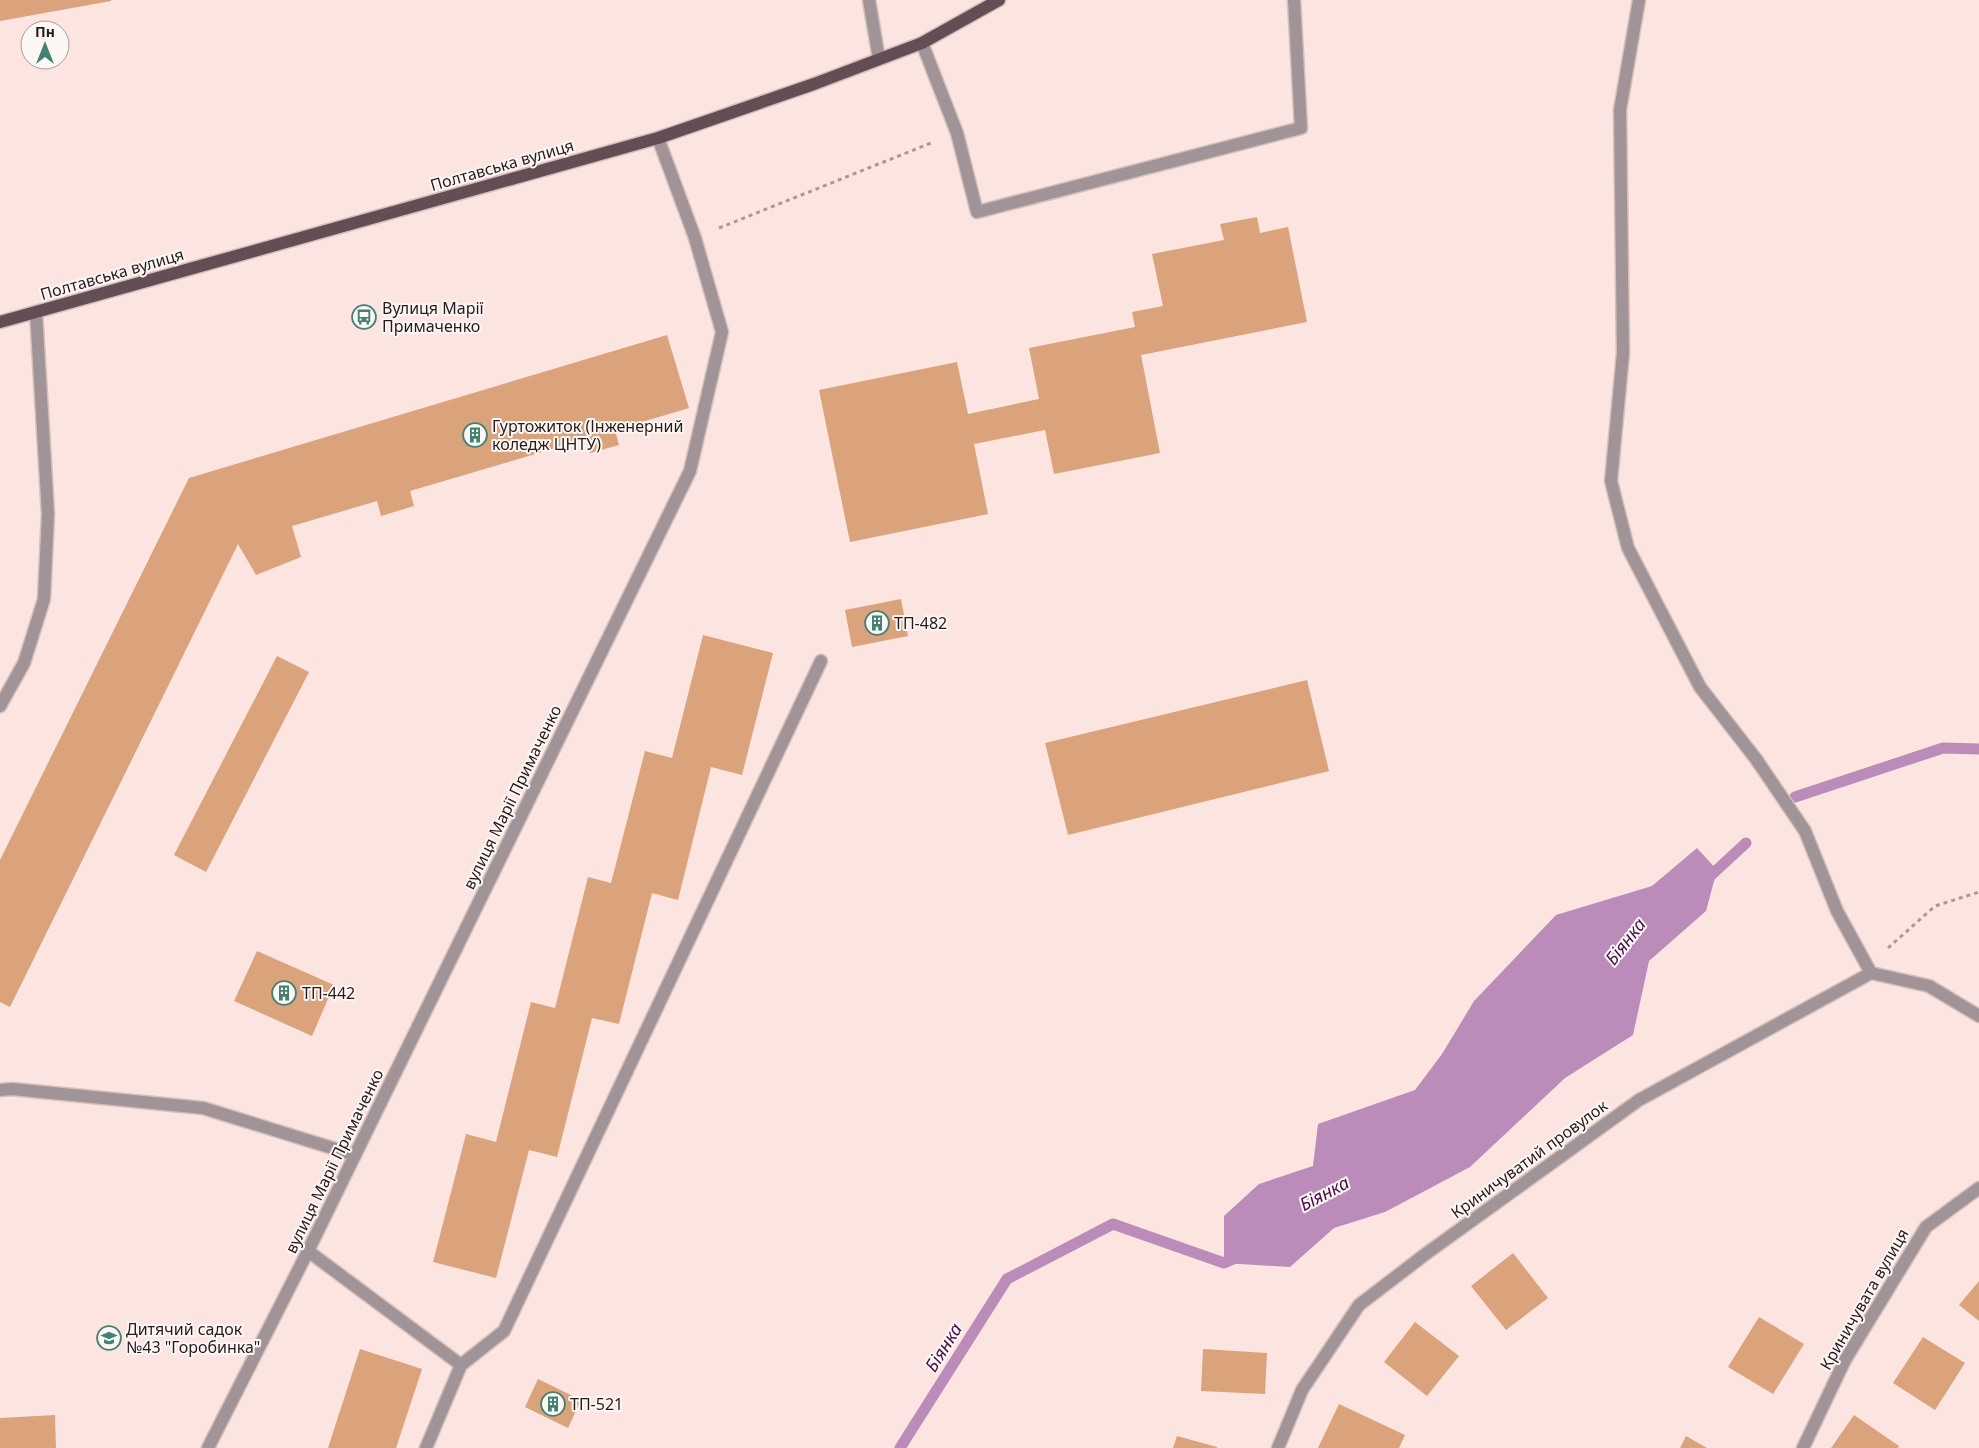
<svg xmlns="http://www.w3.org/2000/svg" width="1979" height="1448" font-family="'Noto Sans',sans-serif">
  <rect width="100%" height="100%" fill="#fce4e0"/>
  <path fill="#bb8cba" d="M1697,848L1717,870L1706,911L1649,961L1633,1035L1565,1078L1470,1167L1385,1212L1334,1228L1290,1267L1224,1263V1216L1259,1184L1313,1166L1318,1124L1415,1090L1442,1054L1474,1001L1556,915L1652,886Z"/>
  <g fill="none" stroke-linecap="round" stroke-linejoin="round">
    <path stroke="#bb8cba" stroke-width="11" d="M1795,797L1943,748L1979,749
      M1707,879L1746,843
      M900,1448L1007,1279L1113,1224L1224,1263L1238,1257"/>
  </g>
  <path fill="#daa37b" d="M0,0H111V1L0,21Z
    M1257,217L1260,233L1288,227L1307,322L1141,355L1160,453L1054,474L1045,430L974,444L988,514L850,542L819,390L957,362L968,414L1039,399L1029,348L1135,327L1132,312L1163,306L1152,254L1224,240L1220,224Z
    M667,335L689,408L615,430L619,445L590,453L586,439L410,491L414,506L381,516L377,501L292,526L301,557L256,575L238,544L10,1007L0,1002V860L189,478Z
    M901,599L908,636L852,647L845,610Z
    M703,635L773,653L742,775L711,767L678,900L652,893L619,1024L592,1018L557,1157L529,1150L496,1278L433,1262L466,1134L496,1142L531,1002L555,1008L588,877L611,883L645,751L672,758Z
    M277,656L309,672L206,872L174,855Z
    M1307,680L1329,771L1068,835L1045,743Z
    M257,951L334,985L312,1036L234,1001Z
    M1513,1253L1548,1298L1506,1330L1471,1286Z
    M1979,1281V1321L1959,1305Z
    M1759,1317L1804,1344L1773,1394L1728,1367Z
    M1415,1322L1459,1356L1427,1396L1384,1362Z
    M1923,1337L1965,1363L1935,1410L1893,1383Z
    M360,1349L422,1369L396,1448H328Z
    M1203,1349L1267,1353L1265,1394L1201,1391Z
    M538,1379L581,1400L568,1428L525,1407Z
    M1339,1404L1405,1435L1399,1448H1318Z
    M55,1415L56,1448H0V1418Z
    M1854,1415L1899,1446L1898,1448H1831Z
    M1177,1436L1217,1447V1448H1173Z
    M1686,1436L1707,1448H1680Z"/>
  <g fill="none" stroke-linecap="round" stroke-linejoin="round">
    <g stroke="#d5c0bc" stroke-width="15">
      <path id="service" d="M922,43L957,133L977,212L1301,128L1294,0
        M0,706L24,663L44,599L48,514L36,312
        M0,1090L12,1089L203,1108L355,1155
        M308,1251L461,1365
        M426,1448L461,1365L504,1331L821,661"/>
    </g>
    <g stroke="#d5c0bc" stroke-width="15">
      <path id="minor" d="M869,0L879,59
        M1639,0L1620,110L1623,353L1611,481L1628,548L1700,687L1756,759L1805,831L1837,911L1871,973L1929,986L1979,1016
        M208,1448L308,1251L690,471L722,332L695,238L658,138
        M1278,1448L1302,1390L1359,1305L1427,1253L1639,1100L1871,973
        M1803,1448L1845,1360L1926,1227L1979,1188"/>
    </g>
    <g stroke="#d5c0bc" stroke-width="15">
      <path id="primary" d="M0,322L658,138L814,84L922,43L999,0"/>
    </g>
    <path stroke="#ac9996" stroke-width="3" stroke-dasharray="4 4" stroke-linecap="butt" d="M719,228L931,143
      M1888,948L1935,906L1979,892"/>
    <use href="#service" stroke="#a09498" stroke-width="12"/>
    <use href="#minor" stroke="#a09498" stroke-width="12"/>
    <use href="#primary" stroke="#634e55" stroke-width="12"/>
  </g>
  <defs>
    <g id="bus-ring" transform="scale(1.25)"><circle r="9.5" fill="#fcf6f5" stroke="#428271" stroke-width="1.5"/><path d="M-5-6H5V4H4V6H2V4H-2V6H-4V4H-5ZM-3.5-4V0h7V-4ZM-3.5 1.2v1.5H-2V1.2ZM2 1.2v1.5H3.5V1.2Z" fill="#428271"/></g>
    <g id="building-ring" transform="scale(1.25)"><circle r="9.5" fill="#fcf6f5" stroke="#428271" stroke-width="1.5"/><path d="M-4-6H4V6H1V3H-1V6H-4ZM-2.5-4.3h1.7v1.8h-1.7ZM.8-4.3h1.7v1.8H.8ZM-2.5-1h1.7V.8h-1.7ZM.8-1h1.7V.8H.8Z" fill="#428271"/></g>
    <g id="school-ring" transform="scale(1.25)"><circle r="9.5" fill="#fcf6f5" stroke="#428271" stroke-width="1.5"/><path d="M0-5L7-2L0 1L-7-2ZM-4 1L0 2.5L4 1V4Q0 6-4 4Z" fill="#428271"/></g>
  </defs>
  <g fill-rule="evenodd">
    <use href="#bus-ring" x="364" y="317"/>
    <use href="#building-ring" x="475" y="435"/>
    <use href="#building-ring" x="877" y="623"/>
    <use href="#building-ring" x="284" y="993"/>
    <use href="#school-ring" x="109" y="1338"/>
    <use href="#building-ring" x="553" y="1404"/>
  </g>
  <g text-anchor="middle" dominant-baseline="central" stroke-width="4" stroke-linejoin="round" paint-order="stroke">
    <g font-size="16" fill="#261b1a" stroke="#fcf6f5">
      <text transform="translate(502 165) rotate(-16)">Полтавська вулиця</text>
      <text transform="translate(112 274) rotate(-16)">Полтавська вулиця</text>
      <text transform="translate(512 797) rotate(-64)">вулиця Марії Примаченко</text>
      <text transform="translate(1529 1159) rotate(-36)">Криничуватий провулок</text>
      <text transform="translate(334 1161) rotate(-64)">вулиця Марії Примаченко</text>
      <text transform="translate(1864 1299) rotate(-60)">Криничувата вулиця</text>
    </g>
    <g font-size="16" fill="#261b1a" stroke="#fcf6f5" text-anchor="start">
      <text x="382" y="308">Вулиця Марії<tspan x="382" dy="18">Примаченко</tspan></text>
      <text x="492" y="426">Гуртожиток (Інженерний<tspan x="492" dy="18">коледж ЦНТУ)</tspan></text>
      <text x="894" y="623">ТП-482</text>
      <text x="302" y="993">ТП-442</text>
      <text x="126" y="1329">Дитячий садок<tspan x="126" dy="18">№43 "Горобинка"</tspan></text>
      <text x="570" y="1404">ТП-521</text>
    </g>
    <g font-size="18" font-style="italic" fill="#49104a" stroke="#fcf6f5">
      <text transform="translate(1625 941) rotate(-52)">Біянка</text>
      <text transform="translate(1324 1193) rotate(-28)">Біянка</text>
      <text transform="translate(943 1347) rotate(-58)">Біянка</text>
    </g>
  </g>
  <g transform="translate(45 45)"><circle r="24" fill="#fcf6f5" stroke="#a69e9d"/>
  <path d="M0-4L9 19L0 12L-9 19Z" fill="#428271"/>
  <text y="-8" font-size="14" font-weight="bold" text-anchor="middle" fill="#261b1a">Пн</text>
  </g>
</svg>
